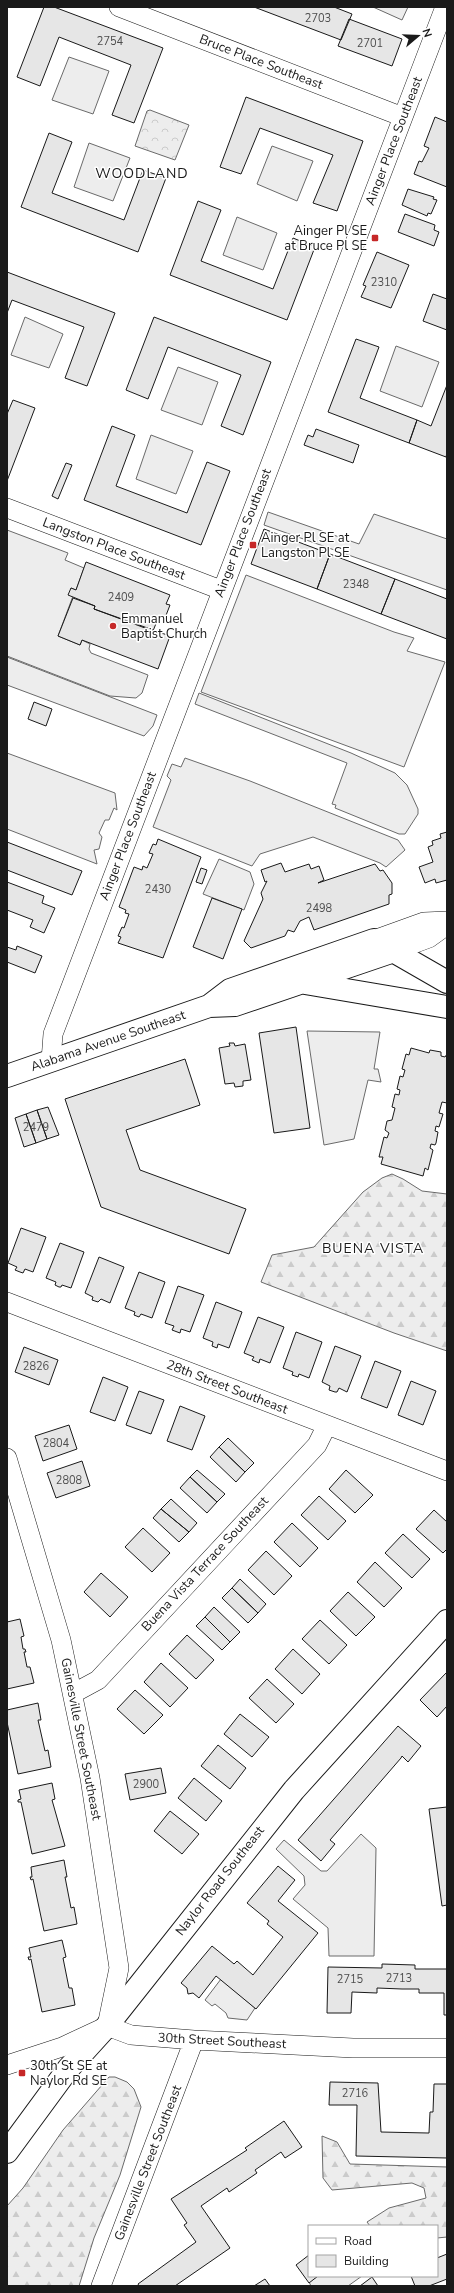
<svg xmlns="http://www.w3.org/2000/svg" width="454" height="2293" font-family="'Nunito Sans',sans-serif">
  <defs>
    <pattern id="forest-firs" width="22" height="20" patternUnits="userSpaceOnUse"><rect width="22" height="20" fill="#ededed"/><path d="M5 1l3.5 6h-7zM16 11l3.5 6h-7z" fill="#cbcbcb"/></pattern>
    <pattern id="park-crowns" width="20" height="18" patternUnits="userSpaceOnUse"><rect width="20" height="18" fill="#ededed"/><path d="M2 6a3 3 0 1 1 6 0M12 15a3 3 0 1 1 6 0" fill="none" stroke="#cbcbcb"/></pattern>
  </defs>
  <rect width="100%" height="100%" fill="#fff"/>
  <path fill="url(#forest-firs)" stroke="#6a6a6a" d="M392,1174L403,1179L422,1191L447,1194V1351L394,1333L261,1282L272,1255L314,1247L363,1192L382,1178Z
    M109,2077H115L127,2082L134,2089L141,2107L120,2175L94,2238L79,2286H7V2206L23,2188L63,2130Z
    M322,2136L337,2142L350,2164L447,2167V2237L437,2238V2226H370L367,2222L389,2208L426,2198L424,2188L412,2183L332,2190L323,2178Z"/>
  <path fill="url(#park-crowns)" stroke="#6a6a6a" d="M150,110L189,125L175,160L135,146L147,111Z"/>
  <path fill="#ededed" stroke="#6a6a6a" d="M373,7H408L402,20Z
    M69,57L109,71L93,114L52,100Z
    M89,143L130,158L113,201L74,187Z
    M272,146L313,161L297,201L257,184Z
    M237,217L277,233L263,270L223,255Z
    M25,317L63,334L49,368L11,355Z
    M396,346L439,362L422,407L380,391Z
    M178,367L218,382L202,425L161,410Z
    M151,435L193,451L176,494L136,479Z
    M268,512L359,544L374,514L447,539V590L264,525Z
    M7,530L68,553L65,560L84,568L76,590L71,588L73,596L58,636L80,645L82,640L90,644L89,649L91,653L148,675L142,693L136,698L110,696L7,656Z
    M246,575L394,632L414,638L407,651L445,662L404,767L201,692Z
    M7,657L157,715L153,726L144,736L7,685Z
    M199,693L351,753L395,773L407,785L418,809V814L405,834H399L335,808L336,805L332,804L347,763L195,704Z
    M7,753L115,793L117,810L114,808L109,820H105L99,833L102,837L99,849L94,850L97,864L7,829Z
    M185,758L250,781L398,840L405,850L386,867L380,863L313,837L260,854L252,866L153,827L171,780L167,776L172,764L181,767Z
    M219,859L250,872L254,884L244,910L203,894Z
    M307,1031L380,1032L374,1069H378L381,1082L368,1080L354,1139L324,1145Z
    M361,1834L376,1848L374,1956H329L328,1928L293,1899L305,1885L304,1876L276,1849L284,1840L321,1871H327Z
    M221,1979L255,2008L247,2020L228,2018L226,2013L215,2004L212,2006L205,2000Z
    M318,2276H362L348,2286H311L309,2282Z"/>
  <path fill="#e6e6e6" stroke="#1a1a1a" d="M44,7H54L163,48L134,123L112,115L131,65L59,37L40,86L17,77Z
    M254,7H334L352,14L341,40Z
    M349,19L402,39L392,66L338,46Z
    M246,97L363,141L337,211L313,203L333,155L260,128L241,174L220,167Z
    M435,117L447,122V187L414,174L419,161L422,162L429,148L424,146Z
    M49,133L72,142L52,193L124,220L143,170L166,178L138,252L21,207Z
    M408,189L434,197L433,199L437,200L431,214L428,213L427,216L402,205Z
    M198,201L221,210L201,261L273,289L293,238L315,247L287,320L170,275Z
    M405,214L435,225L434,230L439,232L434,246L398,232Z
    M377,252L409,265L391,308L361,297L366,286L363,285Z
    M7,272L115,313L87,386L65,378L84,327L12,300L7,313Z
    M433,294L447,299V330L423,321Z
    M154,317L271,362L243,435L221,426L241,375L168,347L148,399L126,390Z
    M356,339L379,347L360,398L417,420L409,443L328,412Z
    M447,385V453L446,457L409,443L417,420L431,426Z
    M13,400L35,408L7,481V414Z
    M112,426L135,435L116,486L187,513L207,462L230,471L201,545L84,500Z
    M316,429L359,445L353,463L304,445L308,435L313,437Z
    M66,463L72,465L58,499L52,496Z
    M264,529L330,554L317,589L251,564Z
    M330,554L395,579L381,614L317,589Z
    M86,562L170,595L166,604L170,605L165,618L159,616L153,631L94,609L95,606L68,595L71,588L76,590Z
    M395,579L447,599V639L381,614Z
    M73,598L95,606L94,609L170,636L158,669L82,640L80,645L58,636Z
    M34,702L52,709L46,726L28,719Z
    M447,832V880L436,883L435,879L425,883L419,867L433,862L428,847L433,845L432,841L441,838L440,834Z
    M158,839L201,857L163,958L118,943L121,937L118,936L122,927L124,928L129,914L125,913L126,910L119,907L134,867L142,870L143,866L147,868L153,854L149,853L153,844L156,845Z
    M7,842L82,871L72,895L7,870Z
    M281,863L285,872L309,864L311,869L319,866L324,880L318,883L375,864L380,871L383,870L392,883V894L389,895V904L314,930L309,917L300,921L294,932L288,930L285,936L251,948L244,941L263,899L261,893L267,881L265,882L261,870Z
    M201,868L207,870L202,884L196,882Z
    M7,882L44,896L42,903L55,908L44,933L30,927L33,920L7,910Z
    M212,898L242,909L223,959L193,947Z
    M17,946L42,956L35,973L7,962V947L16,950Z
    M296,1027L310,1128L274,1133L259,1033Z
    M229,1043H234L235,1046L245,1044L251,1080L243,1081V1086L235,1087L234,1083L225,1084L219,1048L230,1046Z
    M411,1048L429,1053L430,1050L441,1052V1056L445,1057L447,1054V1103L442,1102L439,1113L443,1114L439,1127L436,1126L435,1131L438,1132L436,1143L435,1145L431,1144L430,1148L433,1150L428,1170L425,1168L423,1176L381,1164L383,1157H379L384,1137L387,1138L389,1133L385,1130L387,1121L392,1120L395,1108L392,1107L395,1094L399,1095L400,1090L397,1089L400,1076L403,1077L405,1070L402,1069L406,1054L409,1055Z
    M185,1059L200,1105L126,1130L140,1170L246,1209L229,1254L101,1207L65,1099Z
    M48,1107L59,1135L47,1139L37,1110Z
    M37,1110L47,1139L36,1143L26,1114Z
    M26,1114L36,1143L24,1147L15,1118Z
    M21,1228L46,1237L33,1272L25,1269L23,1273L20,1272L15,1270L17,1267L8,1263Z
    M60,1243L84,1252L71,1288L62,1285L61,1287H59L55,1285L56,1282L46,1278Z
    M99,1257L124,1267L110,1303L101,1299L98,1302L92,1300L93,1297L85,1293Z
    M139,1272L165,1282L152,1318L141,1314L139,1317L134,1315L135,1312L125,1308Z
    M178,1286L204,1295L190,1332L181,1329L180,1333L172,1330L174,1326L165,1323Z
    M216,1302L242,1312L229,1348L218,1344L217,1348L212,1346L213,1342L203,1338Z
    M258,1317L284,1327L270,1363L260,1359L259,1363L252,1360L254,1357L244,1353Z
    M296,1332L322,1342L309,1378L299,1374L298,1377L292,1375L293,1372L283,1368Z
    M335,1346L361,1356L347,1392L339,1388L337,1392H335L329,1390L330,1386L322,1382Z
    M24,1347L58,1360L49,1385L15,1372Z
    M375,1361L401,1371L387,1408L361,1398Z
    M103,1377L128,1387L115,1421L90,1412Z
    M411,1381L436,1391L423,1425L398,1415Z
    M139,1391L164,1400L151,1434L126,1425Z
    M180,1406L205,1416L192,1450L167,1441Z
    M69,1425L77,1449L43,1461L35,1436Z
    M228,1438L254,1463L245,1472L219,1447Z
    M219,1447L245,1472L236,1482L210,1457Z
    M82,1461L90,1486L56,1498L47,1473Z
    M197,1470L225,1494L217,1502L190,1477Z
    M346,1470L373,1495L355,1513L329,1489Z
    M190,1477L217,1502L207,1513L180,1488Z
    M319,1496L346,1521L328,1540L301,1515Z
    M171,1499L197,1523L189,1532L161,1509Z
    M161,1509L189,1532L179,1542L153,1518Z
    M434,1510L447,1522V1549L443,1553L416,1529Z
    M292,1523L318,1548L300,1567L274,1542Z
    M143,1528L170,1553L152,1572L125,1547Z
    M403,1534L430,1559L412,1578L385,1553Z
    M266,1551L292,1576L274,1595L248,1570Z
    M375,1562L402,1588L384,1607L357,1582Z
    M101,1573L128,1597L110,1617L84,1592Z
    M240,1579L266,1604L258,1613L232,1588Z
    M232,1588L258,1613L248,1623L222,1598Z
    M348,1592L375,1617L356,1636L330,1611Z
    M214,1607L240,1632L230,1642L205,1617Z
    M205,1617L230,1642L222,1650L196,1626Z
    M20,1619L24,1636L21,1637L23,1649H25L26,1652H24L27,1667H30L34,1683L7,1689V1622Z
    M320,1620L347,1645L329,1664L302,1639Z
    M187,1635L214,1660L196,1679L169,1654Z
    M293,1649L320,1674L302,1694L275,1669Z
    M161,1663L188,1688L170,1707L144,1682Z
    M447,1672V1706L437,1717L420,1700Z
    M267,1679L294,1704L276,1723L249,1698Z
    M135,1690L163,1715L144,1734L117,1709Z
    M38,1703L41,1720H38L45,1751L48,1750L51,1767L18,1774L7,1722V1710Z
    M240,1714L269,1737L252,1757L224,1734Z
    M398,1726L421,1746L408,1762L402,1756L401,1758L330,1840L335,1844L321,1861L298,1840Z
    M218,1745L246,1768L230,1789L201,1766Z
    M161,1768L166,1793L130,1800L125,1774Z
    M194,1778L222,1801L206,1821L178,1798Z
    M52,1783L55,1799L52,1800L65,1846L32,1854L21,1802H18V1800L21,1799L19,1790Z
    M447,1807V1905L442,1906L429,1809Z
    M170,1811L199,1834L182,1854L154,1831Z
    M64,1860L67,1877H65L71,1908L74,1907L77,1924L44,1931L33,1879L31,1880L30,1877H32L31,1867Z
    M278,1866L295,1880L278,1901L318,1933L256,2009L216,1976L199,1998L193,1993L188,1994L187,1988L181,1983L212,1946L234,1964L237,1961L253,1975L283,1937L267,1924L269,1921L247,1903Z
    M62,1940L66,1957L63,1958L69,1988H72L75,2005L42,2012L31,1959L29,1960L28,1957H31L29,1948Z
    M382,1964L415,1965V1969H447V2015H444V1993H419V1989H402L377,1988V1993L352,1992L351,2013H327L328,1967L382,1968Z
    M330,2082L378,2083L381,2132L428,2133H429L430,2112H433L434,2084H447V2158L356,2156L357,2105H329Z
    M284,2121L302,2147L285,2158L281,2152L255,2170L257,2173L229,2192L227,2188L201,2206L230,2248L175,2286H139L138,2284L196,2242L184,2225L187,2223L171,2199L247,2150L245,2148Z
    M447,2254V2279L429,2286H415L411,2276H437V2258Z
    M309,2255V2276H318L309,2283L296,2265Z
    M372,2277L378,2286H360Z
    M265,2279L270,2286H254Z"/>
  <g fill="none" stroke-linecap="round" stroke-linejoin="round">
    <g stroke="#1a1a1a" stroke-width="20">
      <path id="minor" d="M119,7L403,117
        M7,508L221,590
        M374,940L424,922L447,921
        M394,951L429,938L447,925
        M51,1061L53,1034L445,7
        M7,1302L447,1471
        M7,1458L61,1640L90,1778L119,1968L107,2026
        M74,1693L98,1680L317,1445L327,1425
        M7,2065L62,2047L107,2026L131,2035L194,2040L353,2048H447
        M101,2286L194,2040"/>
    </g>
    <g stroke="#1a1a1a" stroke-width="24">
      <path id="major" d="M305,983L447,1007
        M209,1006L230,990L374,940L447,982
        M7,1076L209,1006L235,1005L394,951
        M7,2152L68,2069L107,2026L294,1790L447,1621"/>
    </g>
    <use href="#minor" stroke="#fff" stroke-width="19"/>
    <use href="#major" stroke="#fff" stroke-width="22"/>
  </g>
  <g fill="#c62828" stroke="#fff" stroke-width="1.5">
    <rect x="371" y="234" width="8" height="8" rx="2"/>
    <rect x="249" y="541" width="8" height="8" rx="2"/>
    <circle cx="113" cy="626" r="4"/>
    <rect x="18" y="2069" width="8" height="8" rx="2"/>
  </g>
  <g text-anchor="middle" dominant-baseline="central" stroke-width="3" stroke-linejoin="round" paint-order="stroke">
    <g font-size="11" fill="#4d4d4d">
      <text x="318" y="18">2703</text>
      <text x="110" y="41">2754</text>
      <text x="370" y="43">2701</text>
      <text x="384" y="282">2310</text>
      <text x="356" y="584">2348</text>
      <text x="121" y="597">2409</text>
      <text x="158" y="889">2430</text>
      <text x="319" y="908">2498</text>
      <text x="36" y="1127">2479</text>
      <text x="36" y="1366">2826</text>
      <text x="56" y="1443">2804</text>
      <text x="69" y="1480">2808</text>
      <text x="146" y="1784">2900</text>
      <text x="399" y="1978">2713</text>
      <text x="350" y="1979">2715</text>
      <text x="355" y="2093">2716</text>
    </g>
    <g font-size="13" fill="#1a1a1a" stroke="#fff">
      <text transform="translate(261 62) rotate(21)">Bruce Place Southeast</text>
      <text transform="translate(394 141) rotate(-69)">Ainger Place Southeast</text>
      <text transform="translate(243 533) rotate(-69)">Ainger Place Southeast</text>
      <text transform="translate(114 549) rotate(21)">Langston Place Southeast</text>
      <text transform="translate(128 836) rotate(-69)">Ainger Place Southeast</text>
      <text transform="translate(108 1041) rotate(-19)">Alabama Avenue Southeast</text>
      <text transform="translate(227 1387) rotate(21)">28th Street Southeast</text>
      <text transform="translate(205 1564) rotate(-47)">Buena Vista Terrace Southeast</text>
      <text transform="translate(81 1739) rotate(79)">Gainesville Street Southeast</text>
      <text transform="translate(220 1881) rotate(-52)">Naylor Road Southeast</text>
      <text transform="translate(222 2041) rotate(3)">30th Street Southeast</text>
      <text transform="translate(148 2163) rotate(-69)">Gainesville Street Southeast</text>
    </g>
    <g font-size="13" fill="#1a1a1a" stroke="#fff" text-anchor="start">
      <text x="367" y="231" text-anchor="end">Ainger Pl SE<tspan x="367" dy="15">at Bruce Pl SE</tspan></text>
      <text x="261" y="538">Ainger Pl SE at<tspan x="261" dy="15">Langston Pl SE</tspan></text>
      <text x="121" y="619">Emmanuel<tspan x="121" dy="15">Baptist Church</tspan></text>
      <text x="30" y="2066">30th St SE at<tspan x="30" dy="15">Naylor Rd SE</tspan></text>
    </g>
    <g font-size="14" letter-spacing="1" fill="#1a1a1a" stroke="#fff">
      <text x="142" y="173">WOODLAND</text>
      <text x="373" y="1248">BUENA VISTA</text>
    </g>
  </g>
  <rect width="454" height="2293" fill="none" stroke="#1a1a1a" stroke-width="16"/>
  <rect x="308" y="2225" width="130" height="52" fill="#ffffff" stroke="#a3a3a3"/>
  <rect x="316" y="2238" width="20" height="6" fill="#ffffff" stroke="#a3a3a3"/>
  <text x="344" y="2245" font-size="12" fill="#1a1a1a">Road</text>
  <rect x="316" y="2255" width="20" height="12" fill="#e6e6e6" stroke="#a3a3a3"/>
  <text x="344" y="2265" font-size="12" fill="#1a1a1a">Building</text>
  <g transform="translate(418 36) rotate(71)" stroke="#ffffff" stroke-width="3" paint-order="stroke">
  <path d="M0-3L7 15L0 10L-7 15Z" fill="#1a1a1a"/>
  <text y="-6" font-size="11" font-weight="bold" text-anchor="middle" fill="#1a1a1a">N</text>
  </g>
</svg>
